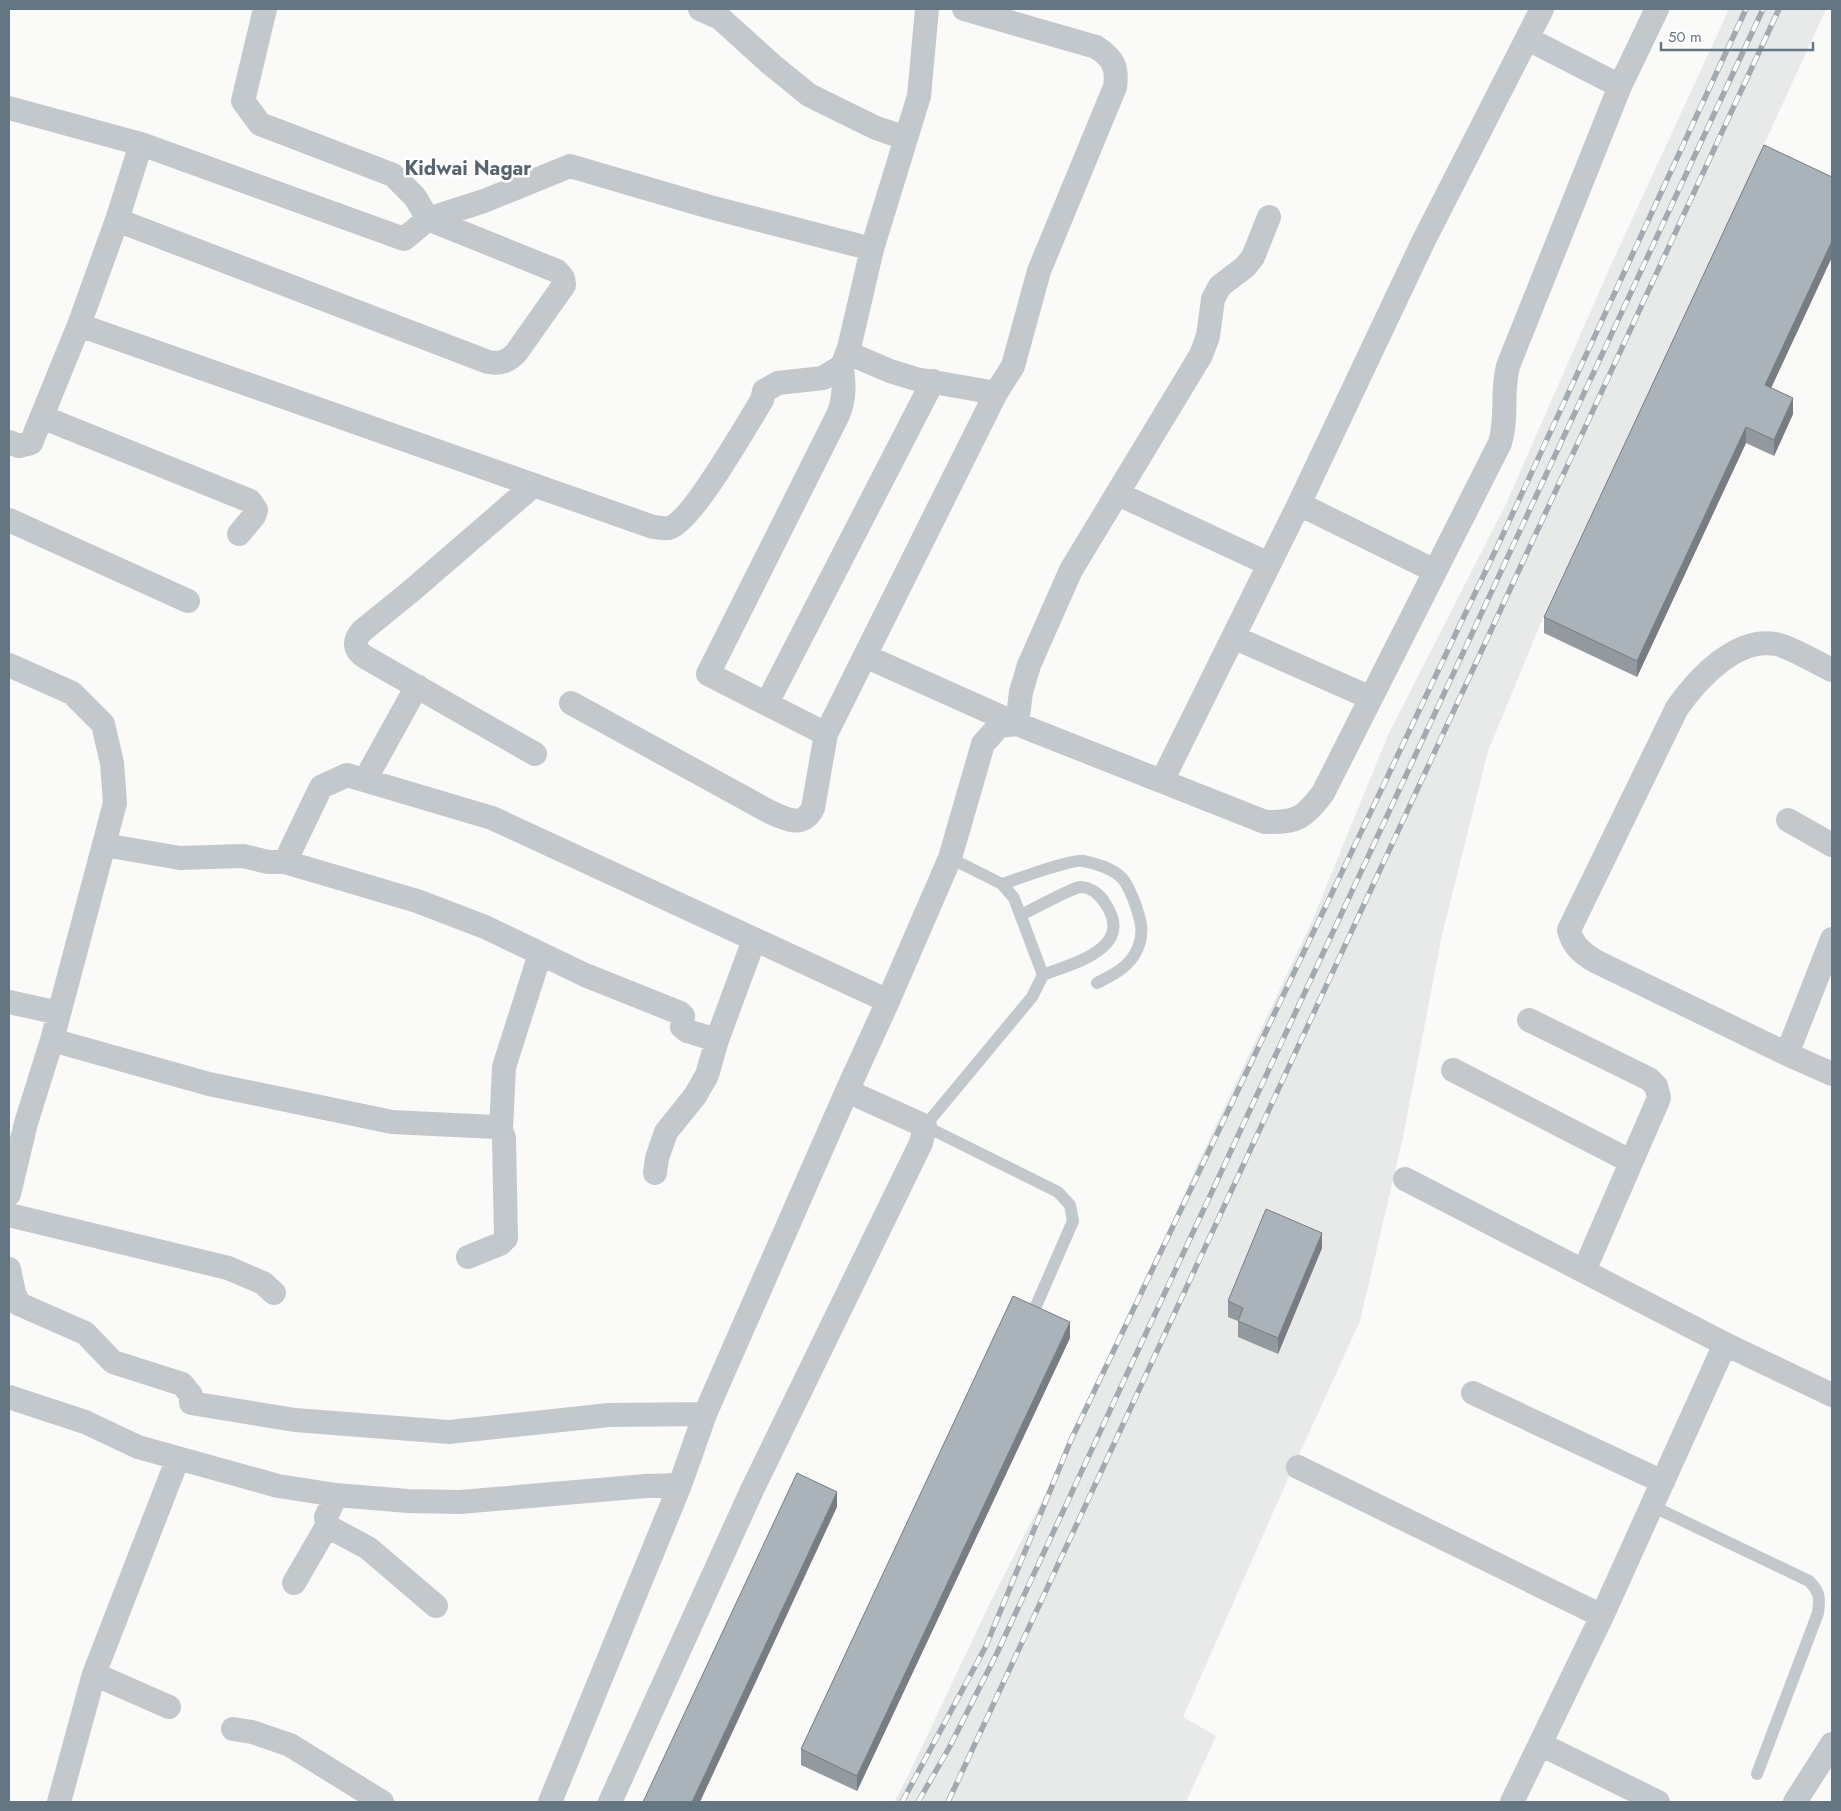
<svg xmlns="http://www.w3.org/2000/svg" width="1841" height="1811" font-family="Jost,sans-serif">
  <rect width="100%" height="100%" fill="#fafaf8"/>
  <path fill="#e8e9e9" d="M1729,9H1826L1721,239L1547,608L1488,751L1442,935L1403,1137L1360,1321L1282,1492L1183,1717L1216,1736L1186,1802H894L907,1778L989,1605L1095,1396L1199,1161L1313,919L1388,735L1506,504L1611,265Z"/>
  <g fill="none" stroke-linecap="round" stroke-linejoin="round">
    <path stroke="#c3c8cc" stroke-width="12" d="M950,858L1002,884L1014,898L1043,975L1032,997L925,1126L1058,1192L1070,1205L1073,1221L1036,1306
      M1002,884C1018,879 1070,859 1083,861C1096,863 1113,869 1122,878C1127,883 1130,892 1133,898C1141,919 1147,936 1133,957C1124,970 1110,976 1097,983
      M1021,915C1031,910 1072,888 1080,887C1091,887 1100,895 1105,903C1136,949 1073,963 1043,975
      M1652,1506L1809,1581C1820,1592 1820,1598 1818,1613L1757,1774"/>
    <path stroke="#c3c8cc" stroke-width="24" d="M265,9L243,101L260,124L393,175L415,197L428,219L484,201L570,166L710,207L872,249L919,96L927,9
      M700,9L720,18L772,65L809,95L876,128L906,138
      M964,9L1096,47C1113,58 1118,67 1115,87L1039,271L1013,366L996,393
      M1528,39L1620,86
      M9,108L141,144L117,220L79,325
      M117,220L488,362C500,364 507,362 516,353L564,285L563,278L557,271L428,219L404,239L141,144
      M842,366C844,384 845,398 838,415L708,674L826,734L996,393L916,379L890,371L848,353
      M42,417L250,501L256,510L254,516L239,534
      M9,442L19,446L31,443L79,325L653,527C658,527 664,529 669,528C692,522 747,424 762,400L764,391L778,383L823,378L842,366L849,348L872,249
      M534,485L410,592L362,631C353,641 354,650 365,657L535,754
      M1118,494L1269,564
      M1299,504L1435,571
      M9,520L188,601
      M1233,637L1371,698
      M865,656L1017,724L1021,692L1029,665L1071,570L1201,355L1208,336L1213,299L1220,286L1245,267L1253,257L1269,217
      M9,665L72,693L103,724L112,763L115,803L52,1040L26,1123L9,1194
      M1832,670C1819,664 1789,646 1776,644C1736,637 1698,678 1677,708L1569,930C1573,946 1582,953 1595,961L1787,1054L1832,1074
      M571,703L770,812C787,820 803,828 813,808L826,734
      M767,703L933,381
      M365,780L417,686
      M1162,781L1299,504L1423,242L1542,9
      M1788,820L1832,845
      M104,845L180,858L243,856L268,862H285L417,901L485,927L585,975L680,1013L683,1016L682,1027L687,1031L717,1040
      M285,862L321,787L347,775L492,818L888,1001L847,1091L925,1126L921,1143L752,1490L610,1802
      M888,1001L950,858L983,744L999,726L1017,724L1265,822C1297,823 1304,818 1323,793L1500,443C1508,416 1501,394 1508,366L1620,86L1657,9
      M9,1002L59,1013
      M1529,1020L1649,1079L1656,1086L1659,1098L1584,1271
      M52,1040L209,1084L392,1122L495,1127L501,1130L504,1138L506,1238L500,1244L468,1257
      M1787,1054L1832,939
      M1453,1070L1630,1161
      M501,1130L504,1067L540,954
      M655,1173L657,1158L666,1132L695,1096L707,1075L717,1040L754,940
      M1405,1179L1725,1344L1832,1395
      M9,1215L228,1268L263,1283L274,1293
      M9,1269L14,1293L19,1304L85,1333L113,1362L182,1384L191,1395V1403L295,1420L449,1432L609,1415L705,1414
      M1473,1393L1663,1482
      M9,1397L85,1422L138,1447L278,1486L336,1495L408,1501L460,1502L646,1486L680,1485
      M1298,1467L1602,1616
      M336,1495L326,1517L327,1526L368,1548L436,1606
      M294,1583L327,1526
      M94,1674L169,1707
      M233,1729L252,1732L290,1745L382,1802
      M1540,1744L1658,1802
      M59,1802L94,1674L178,1458
      M550,1802L680,1485L705,1414L847,1091
      M1512,1802L1602,1616L1725,1344
      M1795,1802L1832,1744"/>
    <g stroke="#a2aab0" stroke-width="5.5">
      <path id="rail" d="M902,1802L986,1646L1071,1440L1499,543L1746,9
        M918,1802L949,1748L997,1653L1763,9
        M948,1802L1779,9"/>
    </g>
    <use href="#rail" stroke="#fff" stroke-width="4" stroke-dasharray="11" stroke-linecap="butt"/>
  </g>
  <path fill="#929a9f" d="M1832,177V257L1771,388L1793,414L1774,456L1746,443L1637,677L1544,633V617Z
    M1322,1248L1278,1354L1238,1337V1321L1228,1317V1301Z
    M1070,1338L857,1791L801,1765V1749Z"/>
  <path fill="#777d82" d="M1832,241V257L1765,401V385Z
    M1793,398V414L1774,456V440Z
    M1746,427V443L1637,677V661Z
    M1322,1233V1248L1278,1354V1338Z
    M1070,1322V1338L857,1791V1776Z
    M837,1492V1507L700,1802H692Z"/>
  <path fill="#aab3b9" stroke="#777d82" d="M1764,145L1832,177V241L1765,385L1793,398L1774,440L1746,427L1637,661L1544,617Z
    M1266,1209L1322,1233L1278,1338L1238,1321L1243,1308L1228,1301Z
    M1013,1296L1070,1322L857,1776L801,1749Z
    M797,1473L837,1492L692,1802H643Z"/>
  <g text-anchor="middle" dominant-baseline="central" stroke-width="5" stroke-linejoin="round" paint-order="stroke">
    <g font-size="20" font-weight="bold" fill="#57646e" stroke="#fff">
      <text x="468" y="168">Kidwai Nagar</text>
    </g>
  </g>
  <rect width="1841" height="1811" fill="none" stroke="#657683" stroke-width="20"/>
  <path d="M1661 42v8h152v-8" fill="none" stroke="#657683" stroke-width="2.5"/>
  <text x="1668" y="42" font-size="15" fill="#657683" stroke="#ffffff" stroke-width="4" paint-order="stroke">50 m</text>
</svg>
